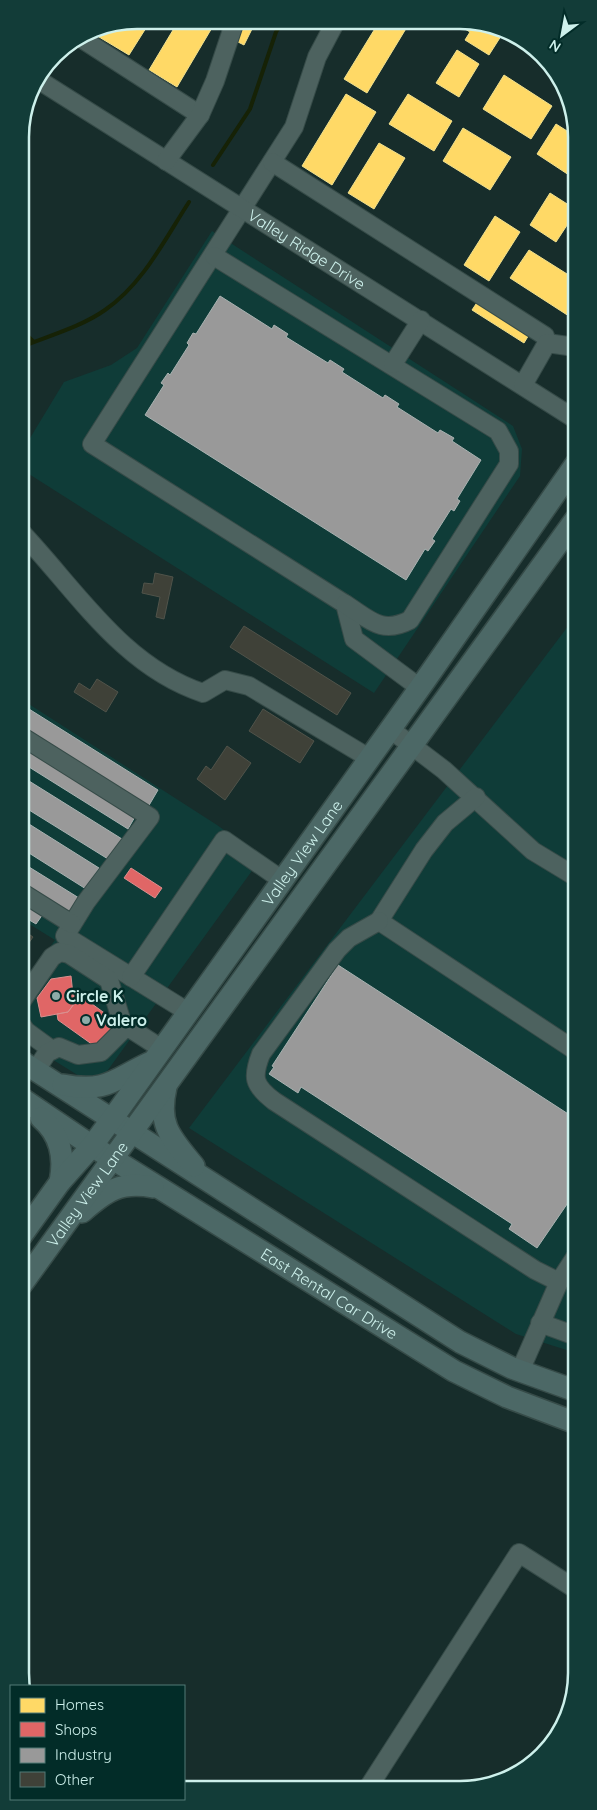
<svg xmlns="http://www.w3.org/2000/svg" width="597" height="1810" font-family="Quicksand,sans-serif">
  <rect width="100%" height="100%" fill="#172d2b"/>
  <path fill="#0f3c38" d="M212,231L513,426L522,449L520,476L374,693L21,469V453L64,382L111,365L137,348Z
    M575,617L576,1353L516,1334L189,1128Z
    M21,699L217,825L262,857L105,1074L84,1079L21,1040V989L55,940L21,919Z"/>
  <path fill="#ffd966" stroke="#f0e08e" d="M134,20L146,28L129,55L89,31Z
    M179,20L216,21L177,87L149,70Z
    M244,21H256L244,45L234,40Z
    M379,22H410L367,93L344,79Z
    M469,22H483L503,33L489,55L465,40L470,32L465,29Z
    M457,50L479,64L459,97L436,83Z
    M504,75L552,106L531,139L483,109Z
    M346,94L376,112L332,185L302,166Z
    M408,94L452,121L434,151L389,124Z
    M556,124L575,136V179L537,154Z
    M463,128L511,157L490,190L443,161Z
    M379,143L405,158L374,209L348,193Z
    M550,193L575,209V213L556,242L530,225Z
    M495,216L520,232L489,281L464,265Z
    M529,250L575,279V320L510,278Z
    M478,301L530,333L524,343L472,310Z"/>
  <path fill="#e06666" stroke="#da8f8e" d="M131,868L162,888L155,898L124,878Z
    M71,976L74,1004L68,1012L41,1017L37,998L51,979Z
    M73,993H77L114,1020L118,1027L104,1046L93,1045L58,1020L57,1014L68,1012L74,1004Z"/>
  <path fill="#999" stroke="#a9b3b2" d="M220,296L272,329L274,325L288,334L286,337L328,363L330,360L344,369L342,372L383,398L385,395L399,404L397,407L438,433L440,430L454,438L452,441L481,460L457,499L460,501L454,511L451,509L432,539L435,541L428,551L425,549L406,580L145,415L164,385L161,383L168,373L170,375L189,345L187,343L193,333L196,334Z
    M21,704L158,790L148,807L21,727Z
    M21,743L136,815L128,829L21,762Z
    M21,776L122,839L108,859L21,805Z
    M21,819L99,868L86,889L21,848Z
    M21,862L79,898L69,914L21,885Z
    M21,900L43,914L36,924L21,915Z
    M338,965L576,1119V1191L537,1248L509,1229L512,1224L454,1186L301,1087L298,1093L269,1074L274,1067L272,1066Z"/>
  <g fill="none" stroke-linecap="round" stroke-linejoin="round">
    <path stroke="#162206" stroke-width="4" d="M213,165L250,109L276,32L283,21
      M21,330L34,342
      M21,347C48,336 81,327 105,310C143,284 165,239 189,202"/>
  </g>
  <path fill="#3f4138" stroke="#50534a" d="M155,573L173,577L164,619L156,617L160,597L142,593L144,583L153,584Z
    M244,626L351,693L337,715L230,647Z
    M97,679L118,692L106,712L74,692L79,683L90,690Z
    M263,709L314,741L300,763L249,731Z
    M227,746L251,763L225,800L197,779L206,766L211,770Z
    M23,930L33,937L21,954V932Z"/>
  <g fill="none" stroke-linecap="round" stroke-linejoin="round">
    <g stroke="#364b48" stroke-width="20">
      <g id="minor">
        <path d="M336,21L317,57L294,127L92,444L345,604L354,639L420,688"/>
        <path d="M79,37L200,115"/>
        <path id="s1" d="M37,79L575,419"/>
        <path d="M166,161L200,115L215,81L235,21"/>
        <path d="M272,162L545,336L547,343"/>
        <path d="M214,256L498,431L509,451V464L410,620C381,635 369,619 345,604"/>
        <path d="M393,364L421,320"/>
        <path d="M523,385L547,343L568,346L575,344"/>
        <path d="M21,532C77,591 122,666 203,693L225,680L249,686L369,758"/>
        <path d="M390,729L444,770L533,851L576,877"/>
        <path d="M21,736L150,817L86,902L65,936L188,1012"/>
        <path d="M476,797L445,823L424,850L379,921L576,1051"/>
        <path d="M21,892L72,924"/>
        <path d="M379,921L349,938L337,950L261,1054C252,1077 253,1085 274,1101L535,1270L559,1282"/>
        <path d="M131,977L224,840L282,880"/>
        <path d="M21,1002L52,957L60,952L69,954L109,980L124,1029"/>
        <path d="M21,1024L26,1031L52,1050"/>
        <path d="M36,1070L47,1053L59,1047L78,1055L101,1052L124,1029H131L162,1049"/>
        <path d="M540,1323L576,1336"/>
        <path d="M520,1371L559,1282L576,1256"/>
        <path d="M368,1788L519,1553L577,1590"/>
      </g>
    </g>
    <g stroke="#364b48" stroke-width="24">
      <g id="major">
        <path d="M21,1061L460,1342L512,1368L576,1391"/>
        <path d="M63,1085C106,1093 113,1080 149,1063"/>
        <path d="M166,1087C157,1125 171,1138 194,1166"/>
        <path id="s2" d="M21,1098L92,1146L454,1371L507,1397L576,1423"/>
        <path d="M41,1118C61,1135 65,1157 60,1182"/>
        <path d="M82,1212C106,1191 120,1181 153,1187"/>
        <path id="s3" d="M22,1235L60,1182L92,1146L120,1108L424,682L575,465"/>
        <path id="s4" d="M22,1284L575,520"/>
      </g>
    </g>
    <use href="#minor" stroke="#4d625f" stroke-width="18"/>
    <use href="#major" stroke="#4c6866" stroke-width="21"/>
  </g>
  <g fill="#8daca8" stroke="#022c28" stroke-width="2">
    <circle cx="56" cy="996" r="5"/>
    <circle cx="86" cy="1020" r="5"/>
  </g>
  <g text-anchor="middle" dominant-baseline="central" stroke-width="5" stroke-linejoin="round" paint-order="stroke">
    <g font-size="16" fill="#cdf0eb" stroke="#022c28">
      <text stroke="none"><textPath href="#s1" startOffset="319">Valley Ridge Drive</textPath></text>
      <text stroke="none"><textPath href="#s3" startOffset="474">Valley View Lane</textPath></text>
      <text stroke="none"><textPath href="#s4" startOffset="111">Valley View Lane</textPath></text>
      <text stroke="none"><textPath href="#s2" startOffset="365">East Rental Car Drive</textPath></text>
    </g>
    <g font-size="16" font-weight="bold" fill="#cdf0eb" stroke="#022c28" text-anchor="start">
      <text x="66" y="996">Circle K</text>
      <text x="96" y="1020">Valero</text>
    </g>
  </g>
  <path d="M0 0H597V1810H0ZM137 29H460A108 108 0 0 1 568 137V1673A108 108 0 0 1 460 1781H137A108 108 0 0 1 29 1673V137A108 108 0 0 1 137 29Z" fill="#123c38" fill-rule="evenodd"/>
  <path fill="none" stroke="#cdf0eb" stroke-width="2.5" d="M137 29H460A108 108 0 0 1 568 137V1673A108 108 0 0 1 460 1781H137A108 108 0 0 1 29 1673V137A108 108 0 0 1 137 29Z"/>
  <rect x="10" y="1685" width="175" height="115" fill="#022c28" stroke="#537a76"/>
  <rect x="20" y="1698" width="25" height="15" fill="#ffd966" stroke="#537a76"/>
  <text x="55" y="1710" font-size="15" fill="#cdf0eb">Homes</text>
  <rect x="20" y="1722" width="25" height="15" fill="#e06666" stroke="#537a76"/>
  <text x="55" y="1735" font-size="15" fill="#cdf0eb">Shops</text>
  <rect x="20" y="1748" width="25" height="15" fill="#999999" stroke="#537a76"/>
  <text x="55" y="1760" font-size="15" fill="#cdf0eb">Industry</text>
  <rect x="20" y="1772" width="25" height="15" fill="#3f4138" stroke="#537a76"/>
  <text x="55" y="1785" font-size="15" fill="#cdf0eb">Other</text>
  <g transform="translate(562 35) rotate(212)" stroke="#022c28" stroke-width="4" paint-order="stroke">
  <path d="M0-4L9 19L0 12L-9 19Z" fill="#cdf0eb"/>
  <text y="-8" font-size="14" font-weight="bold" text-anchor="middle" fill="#cdf0eb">N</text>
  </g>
</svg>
